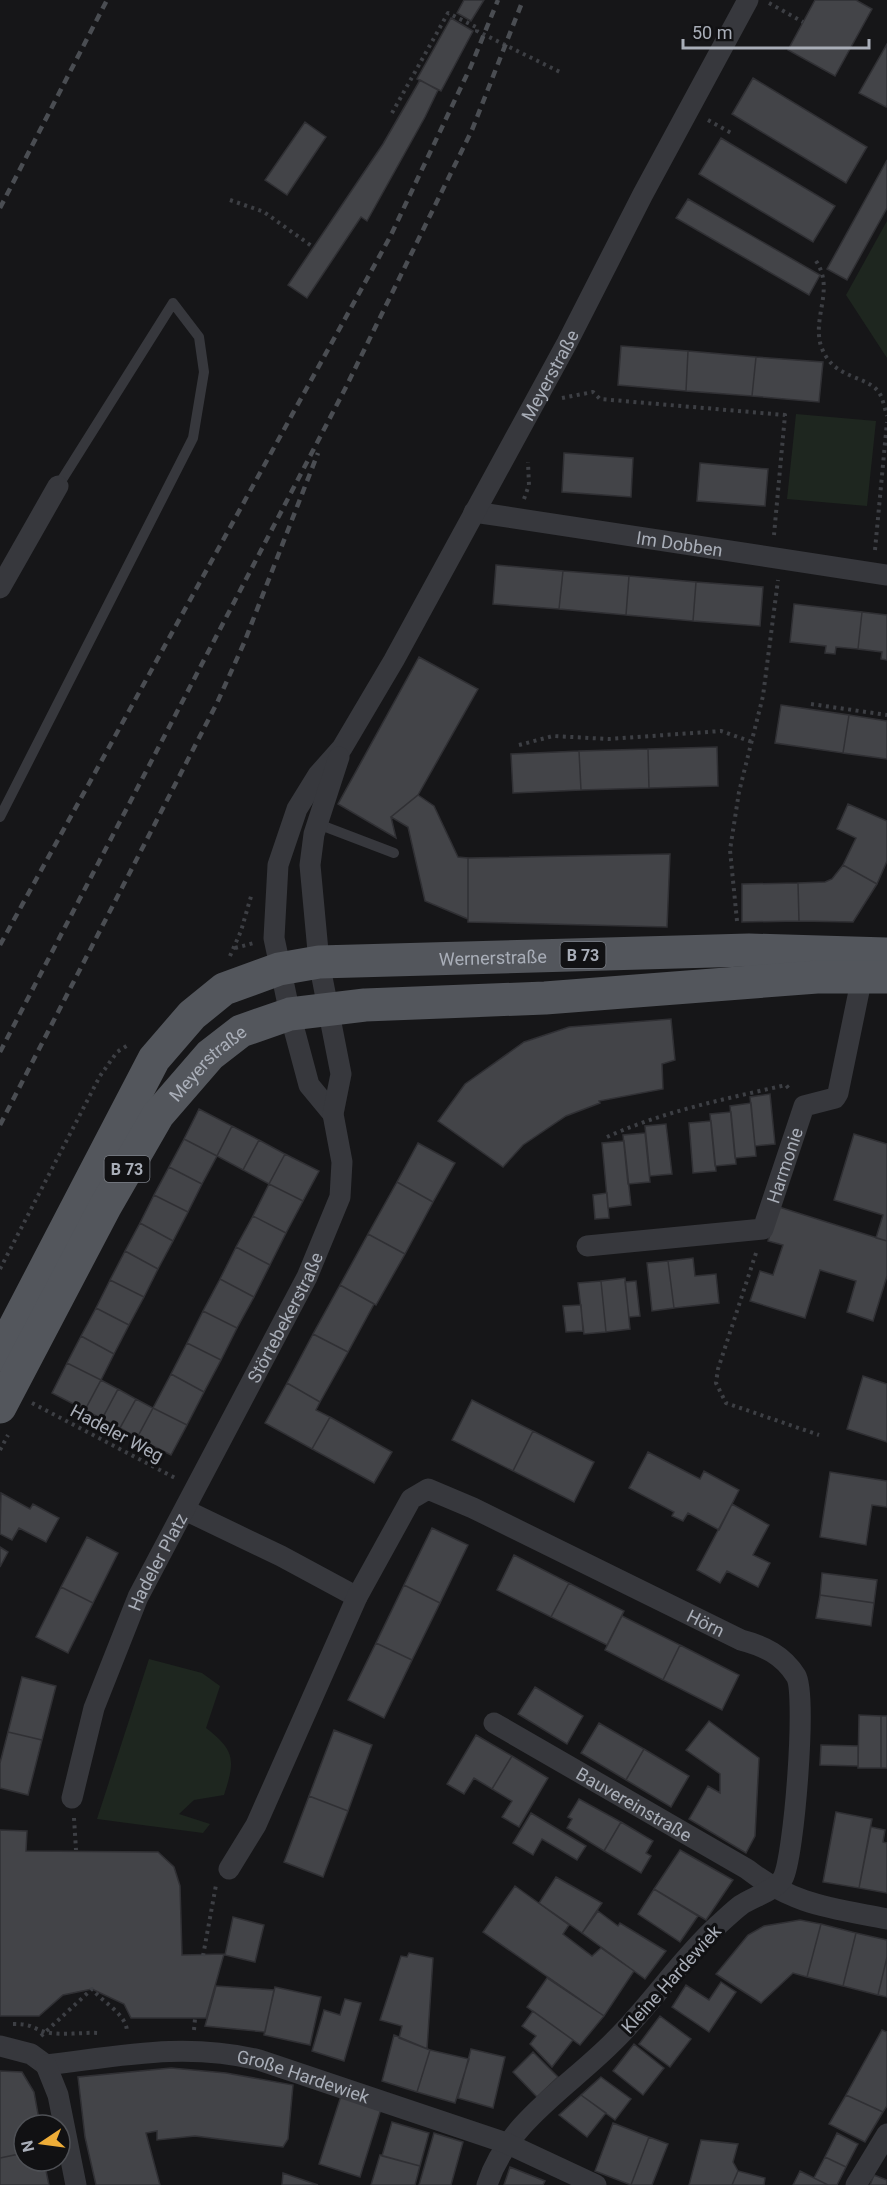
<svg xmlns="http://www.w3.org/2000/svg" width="887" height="2185" font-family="Roboto,sans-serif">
  <rect width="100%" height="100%" fill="#161618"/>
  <path fill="#1e261f" d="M887,221V358L846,295Z
    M796,414L876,421L867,506L787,499Z
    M149,1659L202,1673L220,1686L206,1728C236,1751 235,1761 224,1795L194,1800L179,1814L210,1824L203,1833L97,1819Z"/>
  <path fill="#434448" stroke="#303034" stroke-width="1.5" d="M464,0H484L471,21L457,13Z
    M815,0H856L872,9L835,76L788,50Z
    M451,18L473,31L441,91L417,79Z
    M887,44V105L886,107L859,93Z
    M753,78L867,147L846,183L732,114Z
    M420,80L438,90L425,117L367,221L361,217L307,298L288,285L383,144Z
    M305,122L326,137L287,195L265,180Z
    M721,138L835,206L813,242L699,174Z
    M887,160V208L847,280L827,269Z
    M688,199L820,275L809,295L676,218Z
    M621,346L688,351L686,391L618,385Z
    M688,351L756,357L752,396L686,391Z
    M756,357L823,362L819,402L752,396Z
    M564,453L633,458L631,497L562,492Z
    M700,463L768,469L765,506L697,501Z
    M496,565L563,571L559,609L493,604Z
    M563,571L629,576L626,615L559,609Z
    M629,576L696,582L693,621L626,615Z
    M696,582L763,587L760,626L693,621Z
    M794,604L862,612L858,649L836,647L835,654L825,653L826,646L790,642Z
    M862,612L887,615V660L881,659L882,652L858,649Z
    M419,657L478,689L418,795L391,817L396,838L338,804Z
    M781,705L849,715L843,753L775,743Z
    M849,715L887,721V759L843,753Z
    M717,747L718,786L649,788L648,749Z
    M648,749L649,788L581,790L579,751Z
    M579,751L581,790L513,793L511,754Z
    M418,795L434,806L458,857L468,858V919L425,901L408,827L391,817Z
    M848,804L887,821V861L877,884L843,865L856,838L837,829Z
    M670,854L667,927L468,922V858Z
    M843,865L877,884L853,922L799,921L798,883L825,882L832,879Z
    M798,883L799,921L742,922V884Z
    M671,1019L675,1060L662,1064L663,1089L599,1101L600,1103L566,1116L523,1145L503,1167L438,1121L465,1084L524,1042L569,1027Z
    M770,1094L775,1144L755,1146L750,1097Z
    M751,1103L756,1156L735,1158L730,1106Z
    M199,1109L232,1126L217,1156L184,1139Z
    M731,1112L736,1164L715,1166L710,1114Z
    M711,1121L716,1171L693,1173L689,1123Z
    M666,1124L672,1174L650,1176L645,1126Z
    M232,1126L259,1140L243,1170L217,1156Z
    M645,1133L650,1182L628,1184L623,1135Z
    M854,1134L887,1144V1241L876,1238L883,1215L834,1200Z
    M184,1139L217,1156L202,1184L169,1167Z
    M259,1140L285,1154L269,1184L243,1170Z
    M624,1141L631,1205L608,1208L602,1143Z
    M418,1143L455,1163L433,1202L397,1182Z
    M285,1154L319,1171L303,1201L269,1184Z
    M169,1167L202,1184L188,1212L154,1195Z
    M397,1182L433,1202L405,1254L368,1234Z
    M269,1184L303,1201L286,1233L253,1216Z
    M607,1193L609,1218L595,1219L593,1195Z
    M154,1195L188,1212L173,1241L140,1223Z
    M779,1207L887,1241V1276L873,1321L847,1312L856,1281L820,1270L805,1318L750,1301L760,1271L773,1275L783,1245L768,1241Z
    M253,1216L286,1233L270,1265L236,1247Z
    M140,1223L173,1241L158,1269L125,1251Z
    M368,1234L405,1254L376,1305L340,1285Z
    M236,1247L270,1265L254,1297L220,1279Z
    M125,1251L158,1269L144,1297L110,1280Z
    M693,1258L695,1276L716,1274L719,1303L674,1308L668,1261Z
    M668,1261L674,1308L652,1311L647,1263Z
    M625,1278L630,1329L606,1332L601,1281Z
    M220,1279L254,1297L237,1328L203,1311Z
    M110,1280L144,1297L129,1325L96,1308Z
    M601,1281L606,1332L584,1334L578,1283Z
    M636,1281L640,1316L629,1317L625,1282Z
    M340,1285L374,1304L348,1352L313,1334Z
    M581,1305L583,1331L566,1332L563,1306Z
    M96,1308L129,1325L114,1354L81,1336Z
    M203,1311L237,1328L221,1360L187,1343Z
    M313,1334L348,1352L320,1402L287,1383Z
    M81,1336L114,1354L101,1380L67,1363Z
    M187,1343L221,1360L204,1392L171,1374Z
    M67,1363L101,1380L85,1410L52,1393Z
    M171,1374L204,1392L187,1425L153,1408Z
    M863,1376L887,1384V1442L847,1429Z
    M101,1380L118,1389L102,1419L85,1410Z
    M287,1383L320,1402L316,1410L330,1417L312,1449L265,1423Z
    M118,1389L136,1399L120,1428L102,1419Z
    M136,1399L153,1408L137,1438L120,1428Z
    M472,1400L533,1431L513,1471L452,1440Z
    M153,1408L187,1425L171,1455L137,1438Z
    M330,1417L392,1452L374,1483L312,1449Z
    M533,1431L594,1462L574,1502L513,1471Z
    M648,1452L700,1479L704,1471L739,1490L719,1530L688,1513L683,1521L672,1516L674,1512L629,1488Z
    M830,1472L887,1481V1507L872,1505L866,1545L820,1537Z
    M1,1493L30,1509L33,1504L59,1518L46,1542L19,1528L12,1540L0,1534Z
    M732,1504L769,1525L753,1555L770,1563L758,1587L727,1571L720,1583L697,1570Z
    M432,1528L468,1545L440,1603L404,1585Z
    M87,1537L118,1553L93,1603L61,1587Z
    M0,1547L8,1552L0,1567Z
    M514,1555L569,1583L551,1617L497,1590Z
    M822,1573L877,1580L874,1603L820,1595Z
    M569,1583L624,1611L607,1645L551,1617Z
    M404,1585L440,1603L412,1660L376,1643Z
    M61,1587L93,1603L68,1653L36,1637Z
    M820,1595L874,1603L871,1626L816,1618Z
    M622,1616L680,1645L663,1680L605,1650Z
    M376,1643L412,1660L384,1718L348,1700Z
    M680,1645L739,1675L722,1710L663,1680Z
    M22,1677L56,1686L42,1740L8,1732Z
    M535,1687L583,1716L567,1744L518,1714Z
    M859,1715L881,1716V1768H858Z
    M881,1716H887V1768H881Z
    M709,1721L759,1758L755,1836L746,1853L689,1819L708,1786L720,1793V1774L686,1750Z
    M599,1723L644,1749L626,1780L581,1753Z
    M334,1730L372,1745L348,1811L309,1796Z
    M8,1732L42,1740L28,1795L0,1788V1763Z
    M476,1735L512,1756L492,1789L474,1778L464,1794L447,1784Z
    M821,1745L858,1746V1766L820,1765Z
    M644,1749L689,1776L671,1807L626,1780Z
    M512,1756L548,1778L519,1827L502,1817L512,1801L492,1789Z
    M309,1796L348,1811L323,1877L284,1862Z
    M579,1799L621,1822L604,1851L567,1828L572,1819L568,1817Z
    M836,1812L872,1819L859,1888L823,1882Z
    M531,1813L586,1846L577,1860L542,1839L533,1855L513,1843Z
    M621,1822L653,1841L646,1853L651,1856L641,1873L604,1851Z
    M871,1827L885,1830L883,1842L887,1843V1893L859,1888Z
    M0,1830L27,1831L26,1851L158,1852L174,1867L180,1886L182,1955L224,1954L206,2018H131L124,2004L92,1989L63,1995L39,2016H0Z
    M680,1850L733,1880L706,1920L654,1889Z
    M556,1877L602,1903L582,1933L539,1903Z
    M515,1886L569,1925L563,1934L592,1956L601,1948L634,1971L604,2016L483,1932Z
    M654,1889L698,1916L680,1942L638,1914Z
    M598,1911L618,1926L620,1923L666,1951L645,1979L582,1933Z
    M233,1917L264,1925L255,1962L225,1955Z
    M800,1920L821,1924L807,1977L793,1973L761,2003L716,1974L748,1935L764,1926Z
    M821,1924L856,1933L843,1986L807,1977Z
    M856,1933L887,1940V1957L878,1995L843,1986Z
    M409,1953L433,1958L427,2049L399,2038L402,2026L380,2020L401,1956L407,1957Z
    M887,1957V1997L878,1995Z
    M547,1978L604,2016L580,2045L527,2007Z
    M721,1982L736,1992L709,2032L672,2007L686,1985L709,2000Z
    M216,1986L274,1990L265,2032L205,2026Z
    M275,1987L321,1997L310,2045L264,2035Z
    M345,1999L361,2003L344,2061L312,2051L324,2010L340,2015Z
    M533,2011L573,2040L552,2067L530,2044L536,2036L522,2026Z
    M660,2016L691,2039L670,2067L639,2044Z
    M882,2030L887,2032V2106L883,2112L846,2095Z
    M394,2035L430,2050L417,2092L382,2081Z
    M634,2044L664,2068L643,2095L613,2071Z
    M471,2049L505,2057L493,2108L458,2098Z
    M430,2050L469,2059L455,2103L417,2092Z
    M533,2052L558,2077L537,2097L513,2072Z
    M171,2068L226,2073L293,2085L288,2139L283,2147L195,2136L157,2140V2131L146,2133L160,2185H96L85,2137L78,2077Z
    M0,2071L22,2072L34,2092L40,2125H24V2153L0,2158Z
    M601,2077L631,2099L615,2120L581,2095Z
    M581,2095L606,2113L587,2137L559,2115Z
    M846,2095L883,2112L865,2142L829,2124Z
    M341,2096L381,2109L360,2177L319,2164Z
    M392,2122L429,2133L420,2166L382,2156Z
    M613,2123L649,2137L631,2185L595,2171Z
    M434,2133L463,2142L451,2185H419Z
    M837,2133L858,2144L846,2167L825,2157Z
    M649,2137L668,2144L652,2185H631Z
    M701,2140L738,2144L733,2162L738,2171L732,2185H689Z
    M24,2153V2161H44L49,2185H0V2158Z
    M380,2155L420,2166L415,2185H371Z
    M825,2157L846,2167L837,2185H828L814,2178Z
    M510,2167L545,2181L543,2185H504Z
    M738,2171L765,2178L764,2185H732Z
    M800,2171L828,2185H793Z
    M283,2173L318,2185H282Z
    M874,2175L887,2180V2185H870Z"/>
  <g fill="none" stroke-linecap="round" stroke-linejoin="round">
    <path stroke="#3d3f44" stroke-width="4" stroke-dasharray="3 4.5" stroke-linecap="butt" d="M769,3L803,22
      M392,113L448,13L478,28L477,31L562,73
      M708,120L733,134
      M230,200L264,212L313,247
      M816,261C835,289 812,317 821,346C833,381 868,374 880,394C883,400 885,409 887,416
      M562,398L593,392L600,399L785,415L774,535
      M524,499L529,485L528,462
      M875,550L887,422
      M811,704L887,715
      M519,745L553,736L609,739L721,731L752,742
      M737,921L730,850L739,792L763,696L778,580
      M235,948L254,943
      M230,956L241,931L252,893
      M607,1137C664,1111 725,1099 786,1085L790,1090
      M756,1253L718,1369L716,1383L726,1403L819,1435
      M0,1269L100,1076L117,1052L128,1045
      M32,1403L177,1479
      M0,1450L8,1435
      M74,1818L76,1850
      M203,1956L216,1885
      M13,2024C32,2024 30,2027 45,2032C62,2036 82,2032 99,2033
      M194,2030L195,2019
      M41,2036L92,1989C102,2002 127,2014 127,2032"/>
    <path stroke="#37383d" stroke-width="10" d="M0,817L193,438L204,372L199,337L173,303L58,486
      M318,824L394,853"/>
    <g stroke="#37383d" stroke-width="21">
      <path id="s1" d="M474,512L887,575"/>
      <path d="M0,588L58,486"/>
      <path id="s2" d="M333,1114L309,1085L290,1014L274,938L278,865L297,809L318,775L342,748L394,660L567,343L643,194L748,0"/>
      <path id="s3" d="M587,1246L763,1229L804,1106L835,1098L838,1093L864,967"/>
      <path d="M185,1510L281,1556L357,1597"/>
      <path id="s4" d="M494,1723L747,1869C793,1905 832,1908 887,1919"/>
      <path id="s5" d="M72,1798L94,1708L138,1597L307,1277L340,1197L342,1162L333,1114L341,1074L319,962L310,865L314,834L339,757"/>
      <path id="s6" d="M229,1869L256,1825L357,1597L411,1499L428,1489L473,1508L741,1640C764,1646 783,1655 796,1676C807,1694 794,1858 783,1878C776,1890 753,1897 741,1905C733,1911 725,1919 717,1926C679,1961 651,2005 614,2041C570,2086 507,2122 487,2185"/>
      <path id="s7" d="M0,2046L31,2054L46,2065C121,2056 184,2042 259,2060L506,2143L596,2185"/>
      <path d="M46,2065L58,2095L76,2185"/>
      <path d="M856,2185L887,2134"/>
    </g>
    <g stroke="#53565c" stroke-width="33">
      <path id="s8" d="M0,1355L154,1059L192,1015L224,989L279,969L319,962L749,950L887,954"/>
      <path id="s9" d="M0,1407L105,1207L158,1115L210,1055L241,1031L290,1014L365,1005L545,998L817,977H887"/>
    </g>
    <path stroke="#4a4d52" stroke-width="4.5" stroke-dasharray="8 6" stroke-linecap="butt" d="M0,208L107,0
      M0,945L390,237L471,66L498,0
      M0,1052L345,389L472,130L523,0
      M0,1125L217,703L244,643L318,453"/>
  </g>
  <g text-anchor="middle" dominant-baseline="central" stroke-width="6" stroke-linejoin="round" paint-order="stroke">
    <g fill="#111113" stroke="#7b7f86" stroke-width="1.5">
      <rect x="560.5" y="942" width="45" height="26" rx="4.5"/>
      <rect x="104.5" y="1156" width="45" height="26" rx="4.5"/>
    </g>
    <g font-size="16" font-weight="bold" fill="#a9aeb8">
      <text x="583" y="955">B 73</text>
      <text x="127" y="1169">B 73</text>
    </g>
    <g font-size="18" fill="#a9aeb8" stroke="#111113">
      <text stroke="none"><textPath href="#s2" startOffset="824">Meyerstraße</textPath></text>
      <text stroke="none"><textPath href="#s1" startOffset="208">Im Dobben</textPath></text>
      <text stroke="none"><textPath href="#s8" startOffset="706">Wernerstraße</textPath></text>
      <text stroke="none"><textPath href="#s9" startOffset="404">Meyerstraße</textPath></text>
      <text stroke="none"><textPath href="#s3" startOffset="244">Harmonie</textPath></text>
      <text stroke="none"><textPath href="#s5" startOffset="528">Störtebekerstraße</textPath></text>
      <text transform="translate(117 1433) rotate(28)">Hadeler Weg</text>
      <text stroke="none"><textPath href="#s5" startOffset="252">Hadeler Platz</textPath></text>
      <text stroke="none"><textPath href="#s6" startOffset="741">Hörn</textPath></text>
      <text stroke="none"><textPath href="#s4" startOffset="162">Bauvereinstraße</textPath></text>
      <text transform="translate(671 1979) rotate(-48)">Kleine Hardewiek</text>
      <text stroke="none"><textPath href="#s7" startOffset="312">Große Hardewiek</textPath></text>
    </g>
  </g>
  <g transform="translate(42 2143) rotate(257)"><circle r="28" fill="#111113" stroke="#4e5055" stroke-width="1.5"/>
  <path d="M0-4.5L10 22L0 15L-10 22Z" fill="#eead38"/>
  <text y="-9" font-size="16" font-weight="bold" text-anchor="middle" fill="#a9aeb8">N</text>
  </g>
  <path d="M683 39v9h186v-9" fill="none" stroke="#a9aeb8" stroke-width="3"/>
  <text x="692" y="39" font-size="18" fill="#a9aeb8" stroke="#111113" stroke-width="4.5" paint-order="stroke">50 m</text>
</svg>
